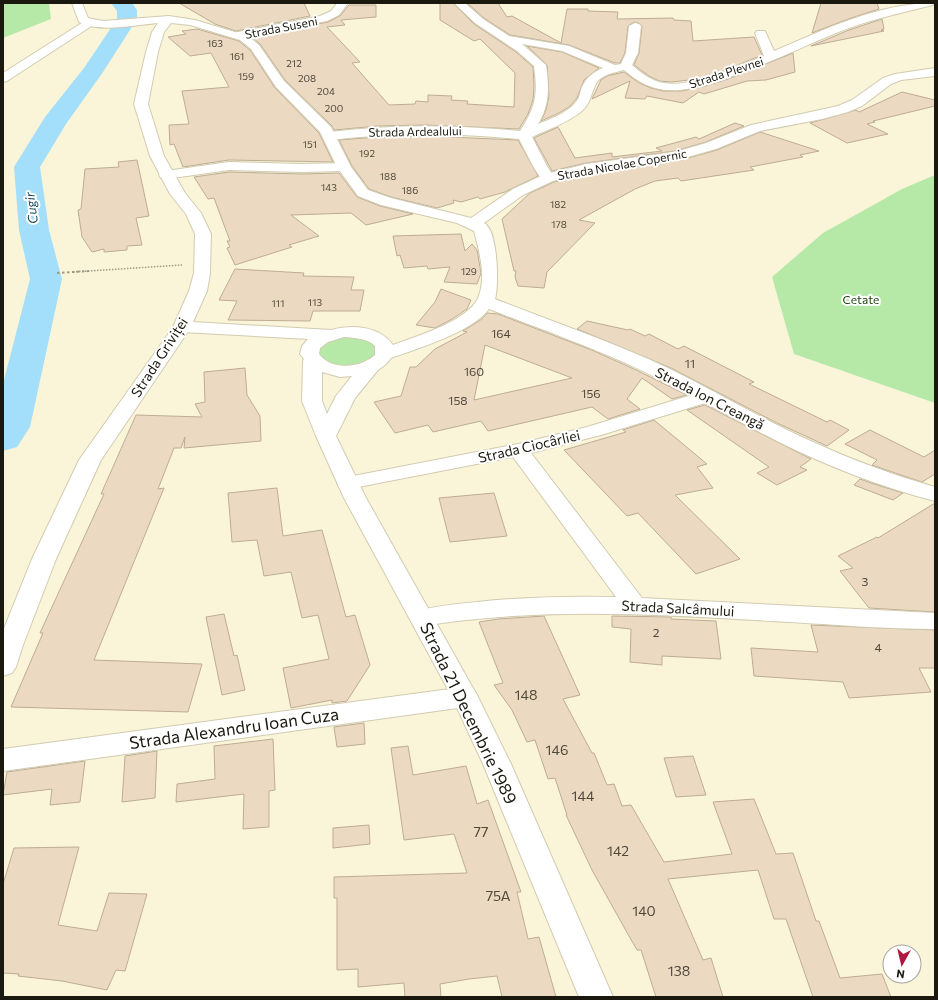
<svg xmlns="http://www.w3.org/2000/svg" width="938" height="1000" font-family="Commissioner,sans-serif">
  <rect width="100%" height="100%" fill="#faf5d9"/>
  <path fill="#b6e8a8" d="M3,3H49L51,19L3,38Z
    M935,175V403L794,354L772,277L823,233L902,189Z
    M349,337C359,337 370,339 377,347L375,357C353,367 346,370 323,361L318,353C322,340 337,338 349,337Z"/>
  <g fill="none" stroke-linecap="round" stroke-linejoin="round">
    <path fill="#a3defa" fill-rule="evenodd" d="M111,3H132L137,10V19L103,72L66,124L40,167L49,230L62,279L30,427L17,447L3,451V384L30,279L19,230L14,167L45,117L84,68L117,19V11Z"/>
  </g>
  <path fill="#ecd9c2" stroke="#beac95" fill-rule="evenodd" d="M179,3H304L310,16L236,31L215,24Z
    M440,3H453L474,24L516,52L533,67L534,85L533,100L528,114L519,129L425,125L378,126L334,130L332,126L285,80L260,44L252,37L328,22L340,16L349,5H376V17L341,20L345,25L327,27L360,62L352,63L389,105L415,104L416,101L428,102V95L452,96L451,100L468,101L467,104L514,107L515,73L480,39L474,41L440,20Z
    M467,3H498L507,17L512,16L561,43L567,9H588V11L618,12L617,19L673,18L674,20L691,21L693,41L754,37L762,55L726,70L698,79L671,82L659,81L649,76L634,65L639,53L642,26L639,23L634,22L628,26L625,53L620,63H615L569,45L510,35L484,18Z
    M821,3H877L879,9L851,18L812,33Z
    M882,19L884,29L881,30L884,31L811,46L849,30Z
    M197,29L239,41L250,50L275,88L319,133L333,162L229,160L183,167L174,144L170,145L169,125L189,124L182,91L229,87L211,53L190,56L168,37L186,34L182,31Z
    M527,46L562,52L599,68L584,80L577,98L569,107L559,113L541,121L546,110L549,96L547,65Z
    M793,53L795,72L766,80L747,81L704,94L699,92L683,103L647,96L645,99L625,98L630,81L592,99L601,80L607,76L624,72L639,83L651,88L663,91H681L702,87L728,79Z
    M902,92L935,100V106L873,121L875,122L867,124L888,134L847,143L810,123L856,110L859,112Z
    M735,123L744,126L706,142L675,151L586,163L552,171L534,138L558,127L575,158L612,153V157L662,151L656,148L696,137L699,139Z
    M760,132L819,151L800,155L803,157L750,167L754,170L681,181L678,178L655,181L635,189L579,220L595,223L547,272L544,288L518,286L515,277L516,271H514L502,219L530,193L554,182L587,173L681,160L717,150Z
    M424,136L518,140L538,176L505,192L480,199L478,197L461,202L453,200L454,203L437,208L391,197L369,189L352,166L339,140L377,137Z
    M137,160L149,216L136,218L142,245L127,246V250L104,252V249L92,252L82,237L78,210L81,209L85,169L119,167L118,162Z
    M229,172L302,174L339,173L357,197L380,206L413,214L366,225L351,213L291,215L319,236L289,245L292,247L235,265L227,248L230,247L227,241H230L214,198L208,199L194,177Z
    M461,234L465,251L472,244L477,250L481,273L477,284L444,282L450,267L428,269L427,266L404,268L400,255L397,256L393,236Z
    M235,269L304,273L303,276L354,277L351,290H364L360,311H313L310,321L228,320L237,301L219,300Z
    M441,289L471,300L467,309L452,319L435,328L416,325L435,302Z
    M487,313L498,314L594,351L636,370L687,395L672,399L642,378L627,399L640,409L608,419L592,407L488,431L481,421L433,432L428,425L395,433L374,402L401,396L410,367H416L435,349L467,332L463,331L482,319ZM485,345L572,378L474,400Z
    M587,321L628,330L630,329L645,336L649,334L678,349L684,346L754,382L749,384L827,422L830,420L849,430L827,446L777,423L671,368L577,329Z
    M245,368L247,395L260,416L261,441L184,448L185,437L181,448H174L158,489L164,488L94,660L202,664L188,712L11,707L43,633H40L104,494H101L136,415L202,417L195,404L205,402L204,372Z
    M705,405L811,459L800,467L807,470L777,485L757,473L769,467L687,410Z
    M654,420L707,464L697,467L713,488L675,495L740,559L696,574L638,513L627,516L564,450L626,432L623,430Z
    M870,430L924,457L935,450V474L922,482L904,476L872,465L877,460L845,444Z
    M860,479L874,484L903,493L893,500L854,485Z
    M277,488L283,536L322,530L346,617L355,615L370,665L347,701L332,703V700L291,708L283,668L329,659L318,615L302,618L291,572L264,576L257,540L232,542L228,493Z
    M494,493L507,536L450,542L439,498Z
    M935,503V612L869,608L840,571L853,568L838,556L877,537L878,538Z
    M224,614L234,656L237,655L245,690L222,695L206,617Z
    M544,616L580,695L563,699L592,753H594L607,785L614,784L622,806L631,805L664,862L732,854L713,802L754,799L776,854L793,853L816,921H819L840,978L882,974L891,997H813L786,919H774L758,870L668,879L703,960L711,958L723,997H656L641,950H637L629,936L592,870L566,815H567L555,778L548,779L535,740L527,742L512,710L494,685L503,683L479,622L498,619Z
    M612,616L671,617V619L716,621L721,659L662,656V665L630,662L631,629L612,627Z
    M811,625L935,630V668H919L931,692L849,698L843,682L754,676L751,648L818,652Z
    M364,723L365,744L337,747L334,727Z
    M273,739L275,790L269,791V827L243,829L244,794L176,802L177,784L215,779L214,746Z
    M408,746L413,775L466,766L477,804L488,800L521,892H517L528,939L539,937L556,997H502L497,976L469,979L440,984L441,997H405L404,983L358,987V969L337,970V898H334V877L467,873L454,834L404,840L391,748Z
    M157,751L155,798L122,802L125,756Z
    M693,756L706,795L676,797L664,758Z
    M85,761L80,802L50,805L52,789L3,795L7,772Z
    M369,825L370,844L333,848V828Z
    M79,847L58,925L97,931L109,893L147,894L125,971L116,970L107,990L62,981L18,976L19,974L3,973V884L14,848Z"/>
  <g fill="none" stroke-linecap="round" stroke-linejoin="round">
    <g stroke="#d1cbb0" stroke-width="2">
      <path id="street" d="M337,3H348L339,15L327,21L238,38L234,37L232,35L234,33L238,32L320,16L331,11Z
        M454,3H465L483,19L509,36L569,46L615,65L621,64L626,53L629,26L635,23L639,24L641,26L638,53L632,65C640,72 649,79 659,82C689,90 736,67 764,56L755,33L757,31H765L774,51C824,30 878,3 934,3L933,5C900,13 868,20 836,33C795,50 755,70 712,83C698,87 684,91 670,90C652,90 638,82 624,70C613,73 599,75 595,86C590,97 591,102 582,111C567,123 549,129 532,137L548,168L555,178L553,181L548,182L543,181L534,168L519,139C456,133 393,132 330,140L325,139L323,136L325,133L330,132C394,124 456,125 520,131C536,107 538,94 534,66L517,51L475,23ZM522,44L562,51L603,68C593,72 586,78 582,87C580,91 580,96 578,99C570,112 551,119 538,124C550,105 549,87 546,65Z
        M89,20L95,23L93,25L7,81L3,82V73L85,21Z
        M229,162L302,164L344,163L349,164L351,167L349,170L344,171L302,172L229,170L166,179L161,178L159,175L161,172L166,171Z
        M182,322L188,323L191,327L101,460L56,559L23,645L16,667L12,673L3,676V631L32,559L79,460L176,323Z
        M708,390L715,392L718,396L715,400L601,435L531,453L642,598L935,613V629C887,629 838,625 790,622C666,615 546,606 422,626L413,624L410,618L413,612C434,606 456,604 477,602C523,597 569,596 616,597L513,457L348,489L340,488L337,483L340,478L348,477L518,444L587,427Z
        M465,687L474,690L478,697L474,704L465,707L3,771V749Z"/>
    </g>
    <g stroke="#d1cbb0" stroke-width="2">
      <path id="secondary" d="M72,3H82L88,18L103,21L169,16L195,20L248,36L259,45L284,81L331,127L351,167L368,190L391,198L471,218L513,189L543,175L586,164L675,152L706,143L751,125L838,106L852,100L883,78L895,74L935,68V76L901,80L891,84L862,106L848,112L822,119L760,131L716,149L681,159L587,172L553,181L523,195L484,223C498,230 499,285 495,299C553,322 613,342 670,369C718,393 764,420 813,442C852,460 893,475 935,487V501C881,487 827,466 777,441C737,421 697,398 657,378C603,351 545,331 489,309C472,332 419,348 391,358L385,365L378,370L355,398L336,436L366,498L478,697L511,764L613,997H579L483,764L452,697L344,498L316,436L302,401L303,361L304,359L300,354L302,346L308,339L182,332L176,331L173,327L189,291L194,273L195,234L186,214L170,194L150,156L134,104L146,52L152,32L158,23C135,25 99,33 79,22ZM171,23L190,25L240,40L251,49L276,87L320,132L337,167L358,196L381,205L457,223L474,231C479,250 487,278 478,298C468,321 417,336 393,345C380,326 352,324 331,330L193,322L207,291L210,273L211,234L201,213L185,193L164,156L148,104L158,52L164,32ZM344,337C355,338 367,338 375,346V355C361,368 331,371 319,354L320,348L328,342ZM322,372L340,377L352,376L336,396L327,414L322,401Z"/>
    </g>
    <path stroke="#9e9a86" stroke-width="1.5" stroke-dasharray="1.5 1.5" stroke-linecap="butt" d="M73,272L182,265"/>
    <path stroke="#9e9a86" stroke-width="2" stroke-dasharray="2.5 2.5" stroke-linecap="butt" d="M57,273L89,271"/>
    <use href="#street" fill="#fff" fill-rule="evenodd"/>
    <use href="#secondary" fill="#fff" fill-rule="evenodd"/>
  </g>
  <g text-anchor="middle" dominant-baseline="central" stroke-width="4" stroke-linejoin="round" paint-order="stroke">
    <g font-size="10" fill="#4f493c">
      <text x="215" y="43">163</text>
      <text x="237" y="56">161</text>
      <text x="294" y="63">212</text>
      <text x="246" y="76">159</text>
      <text x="307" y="78">208</text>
      <text x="326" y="91">204</text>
      <text x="334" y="108">200</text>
      <text x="310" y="144">151</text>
      <text x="367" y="153">192</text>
      <text x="388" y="176">188</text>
      <text x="329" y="187">143</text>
      <text x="410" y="190">186</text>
      <text x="558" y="204">182</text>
      <text x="559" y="224">178</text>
      <text x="469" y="271">129</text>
      <text x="315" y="302">113</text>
      <text x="278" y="303">111</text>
    </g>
    <g font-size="12" fill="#1b190f" stroke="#fff">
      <text transform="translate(281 27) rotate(-11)">Strada Suseni</text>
      <text transform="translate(726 72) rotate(-18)">Strada Plevnei</text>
      <text transform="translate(415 131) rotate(-1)">Strada Ardealului</text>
      <text transform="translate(622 164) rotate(-10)">Strada Nicolae Copernic</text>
    </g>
    <g font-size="12" fill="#1e4411" stroke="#fff">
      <text x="861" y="299">Cetate</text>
    </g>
    <g font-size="12" fill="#4f493c">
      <text x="501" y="333">164</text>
      <text x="690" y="363">11</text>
      <text x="474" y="371">160</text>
      <text x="591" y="393">156</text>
      <text x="458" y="400">158</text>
      <text x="865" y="581">3</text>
      <text x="656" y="632">2</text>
      <text x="878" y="647">4</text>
    </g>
    <g font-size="13" font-style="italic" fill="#1c4b5e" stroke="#fff">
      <text transform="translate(31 208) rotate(-97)">Cugir</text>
    </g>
    <g font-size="14" fill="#1b190f" stroke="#fff">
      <text transform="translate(159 357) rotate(-57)">Strada Griviței</text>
      <text transform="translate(710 398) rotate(27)">Strada Ion Creangă</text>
      <text transform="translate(529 446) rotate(-13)">Strada Ciocârliei</text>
      <text transform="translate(678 608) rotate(3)">Strada Salcâmului</text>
    </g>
    <g font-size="14" fill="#4f493c">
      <text x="526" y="694">148</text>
      <text x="557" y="749">146</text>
      <text x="583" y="795">144</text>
      <text x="481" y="831">77</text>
      <text x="618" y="850">142</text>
      <text x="498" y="895">75A</text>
      <text x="644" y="910">140</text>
      <text x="679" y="970">138</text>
    </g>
    <g font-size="17" fill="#1b190f" stroke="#fff">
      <text transform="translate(469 713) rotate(64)">Strada 21 Decembrie 1989</text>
      <text transform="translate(234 728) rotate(-8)">Strada Alexandru Ioan Cuza</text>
    </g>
  </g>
  <rect width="938" height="1000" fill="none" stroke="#1b190f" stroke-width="8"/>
  <g transform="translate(902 964) rotate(188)"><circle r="19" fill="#ffffff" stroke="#a4a39f"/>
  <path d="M0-3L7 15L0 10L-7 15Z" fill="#ae193f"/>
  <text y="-6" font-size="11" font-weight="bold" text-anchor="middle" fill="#1b190f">N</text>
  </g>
</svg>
